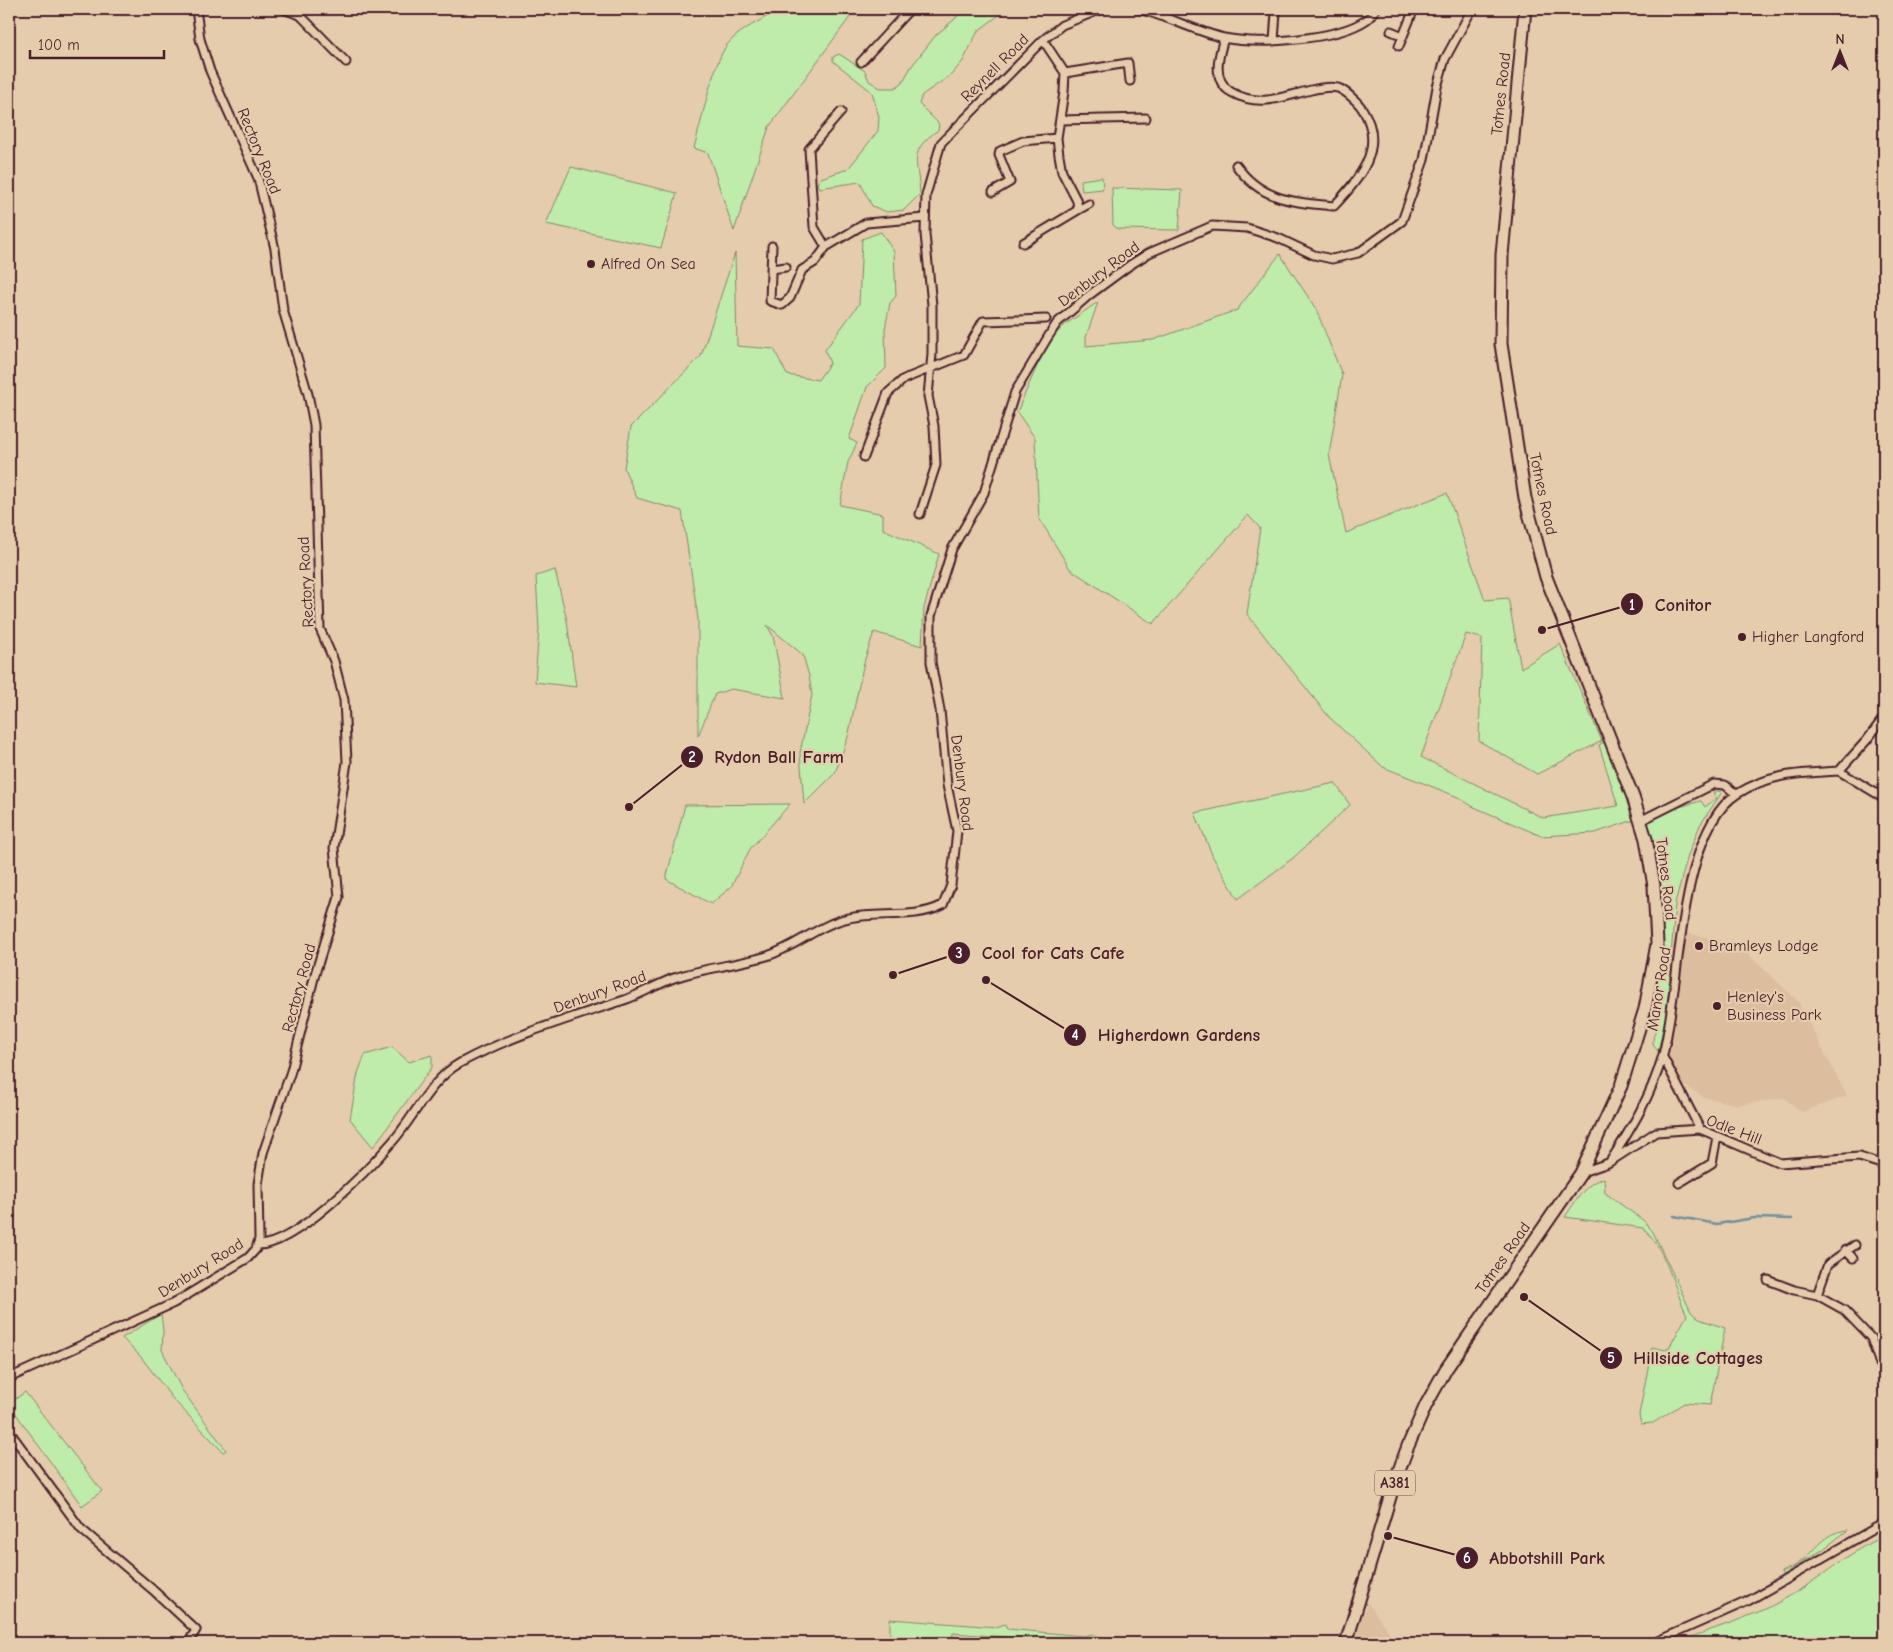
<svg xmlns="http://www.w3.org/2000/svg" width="1893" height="1652" font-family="'Comic Neue',sans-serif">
  <rect width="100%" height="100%" fill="#e5ccad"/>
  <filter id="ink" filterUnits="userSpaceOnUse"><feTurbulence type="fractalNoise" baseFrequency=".02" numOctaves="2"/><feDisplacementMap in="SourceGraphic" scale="10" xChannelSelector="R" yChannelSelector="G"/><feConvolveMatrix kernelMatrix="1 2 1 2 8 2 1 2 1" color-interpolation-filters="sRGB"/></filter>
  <g filter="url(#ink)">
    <path fill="#dcbe9f" d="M1682,932L1737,944L1797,1000L1847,1096L1802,1112L1784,1098L1738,1105L1703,1097L1664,1073L1663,1057Z
      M1368,1603L1397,1643H1353Z"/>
    <path fill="#bfecaa" stroke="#84866a" d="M769,9H838L850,17L769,127L734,231L708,153L694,148C701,124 713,63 727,45C737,32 754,24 768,16Z
      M962,9H1007L978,31L963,61L951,75L922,95L919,104L939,124L938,130C907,152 918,161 920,194L904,210L887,212L872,206L860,182L819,188L817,184L821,178L848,169L878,131L879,117L872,92L833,61V57L839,54L865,71L869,81L880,88H895L902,83L911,67L936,35L956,18Z
      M571,167L677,193L661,248L546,224Z
      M1102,177L1103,189L1082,191L1081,180Z
      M1112,188L1182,190L1179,230L1118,229L1113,225Z
      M881,232L894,252L896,296L890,303L885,329L886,368L867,387L849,439L857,443L848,462L840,505L883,514V529L939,554L924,608L922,646L874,632L864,662L848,737L835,773L804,804L800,753L812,695L809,676L803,655L767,625L773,636L785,698L731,689L715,694L698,736V618L682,511L637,498L624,468L631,427L701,356L735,253L737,346L774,349L787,375L818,380L830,363L825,350L859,304L862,239Z
      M1280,254L1316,309L1342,375L1329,455L1346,533L1447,493L1485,600L1508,598L1521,668L1560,644L1602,741L1537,774L1479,741L1482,638L1466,634L1421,757L1543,818L1618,806L1599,745L1604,742L1609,744L1637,819L1595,833L1541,836L1472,806L1458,797L1383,767L1329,717L1247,614L1260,528L1248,515L1153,624L1070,569L1039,518L1035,438L1017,412L1048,341L1066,324L1098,302L1086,337V346L1153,340L1237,310Z
      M555,570L567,621L576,687L535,682L539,629L536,576Z
      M1335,783L1350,805L1293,858L1238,899L1213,857L1195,813Z
      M1717,791L1722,792L1700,825L1688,855L1675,903L1667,1011L1658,1051C1650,1043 1653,1037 1657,1027H1648C1666,961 1665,886 1646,821L1668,810L1701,801L1705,807L1717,798L1713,793Z
      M790,804L750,849L731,887L711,904L666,879L685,805Z
      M392,1047L409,1062L432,1055V1067L373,1147L350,1119L358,1073L365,1055Z
      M1604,1178L1605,1193L1644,1221L1653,1232L1691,1312L1699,1319L1725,1328L1710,1405L1684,1403L1653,1423L1641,1424L1639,1415L1652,1347L1665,1350L1669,1348L1687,1315C1675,1291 1664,1244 1643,1228L1565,1217C1576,1201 1585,1183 1604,1178Z
      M161,1314L163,1331L162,1350L182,1390L226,1450L223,1452L173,1399L141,1357L122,1338Z
      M25,1392L102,1491L82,1506L9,1404Z
      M1848,1530L1822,1550L1782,1575L1781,1572C1787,1569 1794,1567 1799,1563C1817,1550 1821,1533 1848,1530Z
      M1884,1536V1643H1675C1711,1629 1750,1618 1783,1600C1818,1581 1849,1551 1884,1536Z
      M890,1619L996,1627L1005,1624L1007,1629L1083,1636L1093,1634L1112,1643H1083L953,1633L952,1643H890Z"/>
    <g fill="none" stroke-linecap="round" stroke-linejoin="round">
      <path stroke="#72909c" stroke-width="2.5" d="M1674,1216L1717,1224L1754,1218L1792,1219"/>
      <g stroke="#4a1f2b" stroke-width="11">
        <path id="street" d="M283,9L300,15L346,62
          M1076,9L1079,17
          M1138,9C1167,16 1195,31 1224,38C1258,45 1337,40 1366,20C1370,18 1373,13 1376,9
          M1391,31L1403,36
          M1224,38C1219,55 1211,80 1231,92C1259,108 1282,97 1311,90C1319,88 1330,86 1338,88C1346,91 1359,103 1363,110C1386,148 1360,178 1334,206C1294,202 1261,201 1236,165
          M1043,40L1065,73L1064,92L1057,138L1059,155L1062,172L1077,201L1078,210L1089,204
          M1274,41L1276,12
          M1399,46L1414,9
          M861,62L910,9
          M1065,73L1128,63L1130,81
          M1060,120L1146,118
          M993,192L1010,182L999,155L1000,151L1023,141L1057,138
          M1023,243L1078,210
          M772,246L770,301L782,305L790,298L802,270L815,262L826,247L866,223L925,218
          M826,247L814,227L809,149L841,112
          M771,269L786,267
          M864,457L888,393L904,379L964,355L983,321L1046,319
          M920,514L936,465L934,426L928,396L932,354V305L925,234L926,195L941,143L1043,40L1062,25L1102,9
          M1839,771L1884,798
          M1640,821L1714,784L1725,785L1736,794
          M1663,1057L1700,1129
          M1611,1160C1632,1127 1651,1096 1662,1058C1681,993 1677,832 1737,794C1770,773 1802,773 1839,771L1867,740L1884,717
          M1582,1172L1608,1163L1656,1132L1700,1129L1780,1163L1859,1157L1884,1165
          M1679,1183L1712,1163L1717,1137
          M257,1245C294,1247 369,1169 393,1141C415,1116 430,1080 460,1063C512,1035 571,1018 627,999C643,993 658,984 674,978C704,968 736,965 767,956C796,947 819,924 849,918C880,911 914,920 943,905L951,885L957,831L947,785L940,710L931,662V616L952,549L984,493L1015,392L1048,337L1057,323L1088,296L1130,265L1149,253L1212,226L1247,228L1278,238L1314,255L1332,259L1358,253L1402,221L1424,160L1437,87L1445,59L1472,9
          M1845,1250L1853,1258
          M1768,1280L1794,1290L1817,1295L1844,1310L1871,1338L1884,1376
          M1817,1295L1828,1264L1855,1245
          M9,1378L174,1303L248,1258L256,1249L259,1239L258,1184L263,1153L291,1071L315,974L339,897L334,848L347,762L344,700L334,661L320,629L314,425L308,394L283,310L275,249L258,178L210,71L200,39L196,9
          M9,1431L81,1529L153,1590L196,1630L188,1643
          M1653,1643L1748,1601L1884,1523"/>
      </g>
      <g stroke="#4a1f2b" stroke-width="15">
        <path id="primary" d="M1346,1643L1393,1487L1408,1446L1426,1405L1446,1369L1581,1173L1621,1086L1645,1009L1657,944L1654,886L1646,839L1633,797L1546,577L1525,498L1501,344L1502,255L1525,9"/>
      </g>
      <use href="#street" stroke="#e5ccad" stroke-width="7"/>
      <use href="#primary" stroke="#e5ccad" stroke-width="11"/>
    </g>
  </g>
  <g fill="#4a1f2b" stroke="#e5ccad" stroke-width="2">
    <circle cx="591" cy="264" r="5"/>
    <circle cx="1742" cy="637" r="5"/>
    <circle cx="1699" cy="946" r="5"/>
    <circle cx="1717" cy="1006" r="5"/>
  </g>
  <g text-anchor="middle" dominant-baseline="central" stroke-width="4.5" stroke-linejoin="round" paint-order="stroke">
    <rect fill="#e5ccad" stroke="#785352" stroke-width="1" x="1375" y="1470.5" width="40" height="25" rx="4"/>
    <g font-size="15" font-weight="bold" fill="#4a1f2b">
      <text x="1395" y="1483">A381</text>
    </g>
    <g font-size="16" fill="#4a1f2b" stroke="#e5ccad">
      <text transform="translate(995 68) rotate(-45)">Reynell Road</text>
      <text transform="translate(1501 94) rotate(-84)">Totnes Road</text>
      <text transform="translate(259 151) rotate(68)">Rectory Road</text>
      <text transform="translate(1099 274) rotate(-37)">Denbury Road</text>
      <text transform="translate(1543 494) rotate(78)">Totnes Road</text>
      <text transform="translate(306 582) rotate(-93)">Rectory Road</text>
      <text transform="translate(962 783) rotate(83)">Denbury Road</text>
      <text transform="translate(1666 879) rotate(83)">Totnes Road</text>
      <text transform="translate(299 988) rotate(-75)">Rectory Road</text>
      <text transform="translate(1659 989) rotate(-81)">Manor Road</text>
      <text transform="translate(600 992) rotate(-20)">Denbury Road</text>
      <text transform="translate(1734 1130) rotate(21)">Odle Hill</text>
      <text transform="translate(1503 1258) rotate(-55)">Totnes Road</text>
      <text transform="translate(201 1268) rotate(-32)">Denbury Road</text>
    </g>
    <g font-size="16" fill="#4a1f2b" stroke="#e5ccad" text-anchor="start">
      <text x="601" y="264">Alfred On Sea</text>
      <text x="1752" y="637">Higher Langford</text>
      <text x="1709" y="946">Bramleys Lodge</text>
      <text x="1727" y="997">Henley's<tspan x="1727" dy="18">Business Park</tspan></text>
    </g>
  </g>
  <path fill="none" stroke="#4a1f2b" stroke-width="2" d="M1542 630L1632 604M629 807L692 757M893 975L959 953M986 980L1075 1035M1524 1297L1611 1358M1388 1536L1467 1558"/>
  <g fill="#4a1f2b" stroke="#e5ccad" stroke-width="2">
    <circle cx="1542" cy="630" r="5"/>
    <circle cx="629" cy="807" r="5"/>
    <circle cx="893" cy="975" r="5"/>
    <circle cx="986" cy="980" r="5"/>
    <circle cx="1524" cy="1297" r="5"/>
    <circle cx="1388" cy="1536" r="5"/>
    <circle cx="1632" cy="604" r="12"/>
    <circle cx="692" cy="757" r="12"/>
    <circle cx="959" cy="953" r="12"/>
    <circle cx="1075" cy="1035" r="12"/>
    <circle cx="1611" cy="1358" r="12"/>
    <circle cx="1467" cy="1558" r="12"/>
  </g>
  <g font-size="15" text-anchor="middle" font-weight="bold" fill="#fff">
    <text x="1632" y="610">1</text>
    <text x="692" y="762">2</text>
    <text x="959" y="958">3</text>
    <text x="1075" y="1040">4</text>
    <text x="1611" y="1363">5</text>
    <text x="1467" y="1563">6</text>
  </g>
  <g font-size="18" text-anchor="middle" font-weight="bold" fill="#4a1f2b" stroke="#e5ccad" stroke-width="4.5" stroke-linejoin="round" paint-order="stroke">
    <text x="1683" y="611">Conitor</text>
    <text x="779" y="763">Rydon Ball Farm</text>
    <text x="1053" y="959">Cool for Cats Cafe</text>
    <text x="1179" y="1041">Higherdown Gardens</text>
    <text x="1698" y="1364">Hillside Cottages</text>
    <text x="1547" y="1564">Abbotshill Park</text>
  </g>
  <rect width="1893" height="1652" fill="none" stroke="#e5ccad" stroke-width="30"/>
  <rect x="15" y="15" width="1863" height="1622" fill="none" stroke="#4a1f2b" stroke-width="2" filter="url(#ink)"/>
  <g transform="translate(1840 52)" stroke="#e5ccad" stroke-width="4" paint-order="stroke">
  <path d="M0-4L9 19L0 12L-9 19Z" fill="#4a1f2b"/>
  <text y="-8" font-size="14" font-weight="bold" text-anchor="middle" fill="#4a1f2b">N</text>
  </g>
  <path d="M30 50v8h134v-8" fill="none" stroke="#4a1f2b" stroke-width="2.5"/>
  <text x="38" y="50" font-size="15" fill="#4a1f2b" stroke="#e5ccad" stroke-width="4" paint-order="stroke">100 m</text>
</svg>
